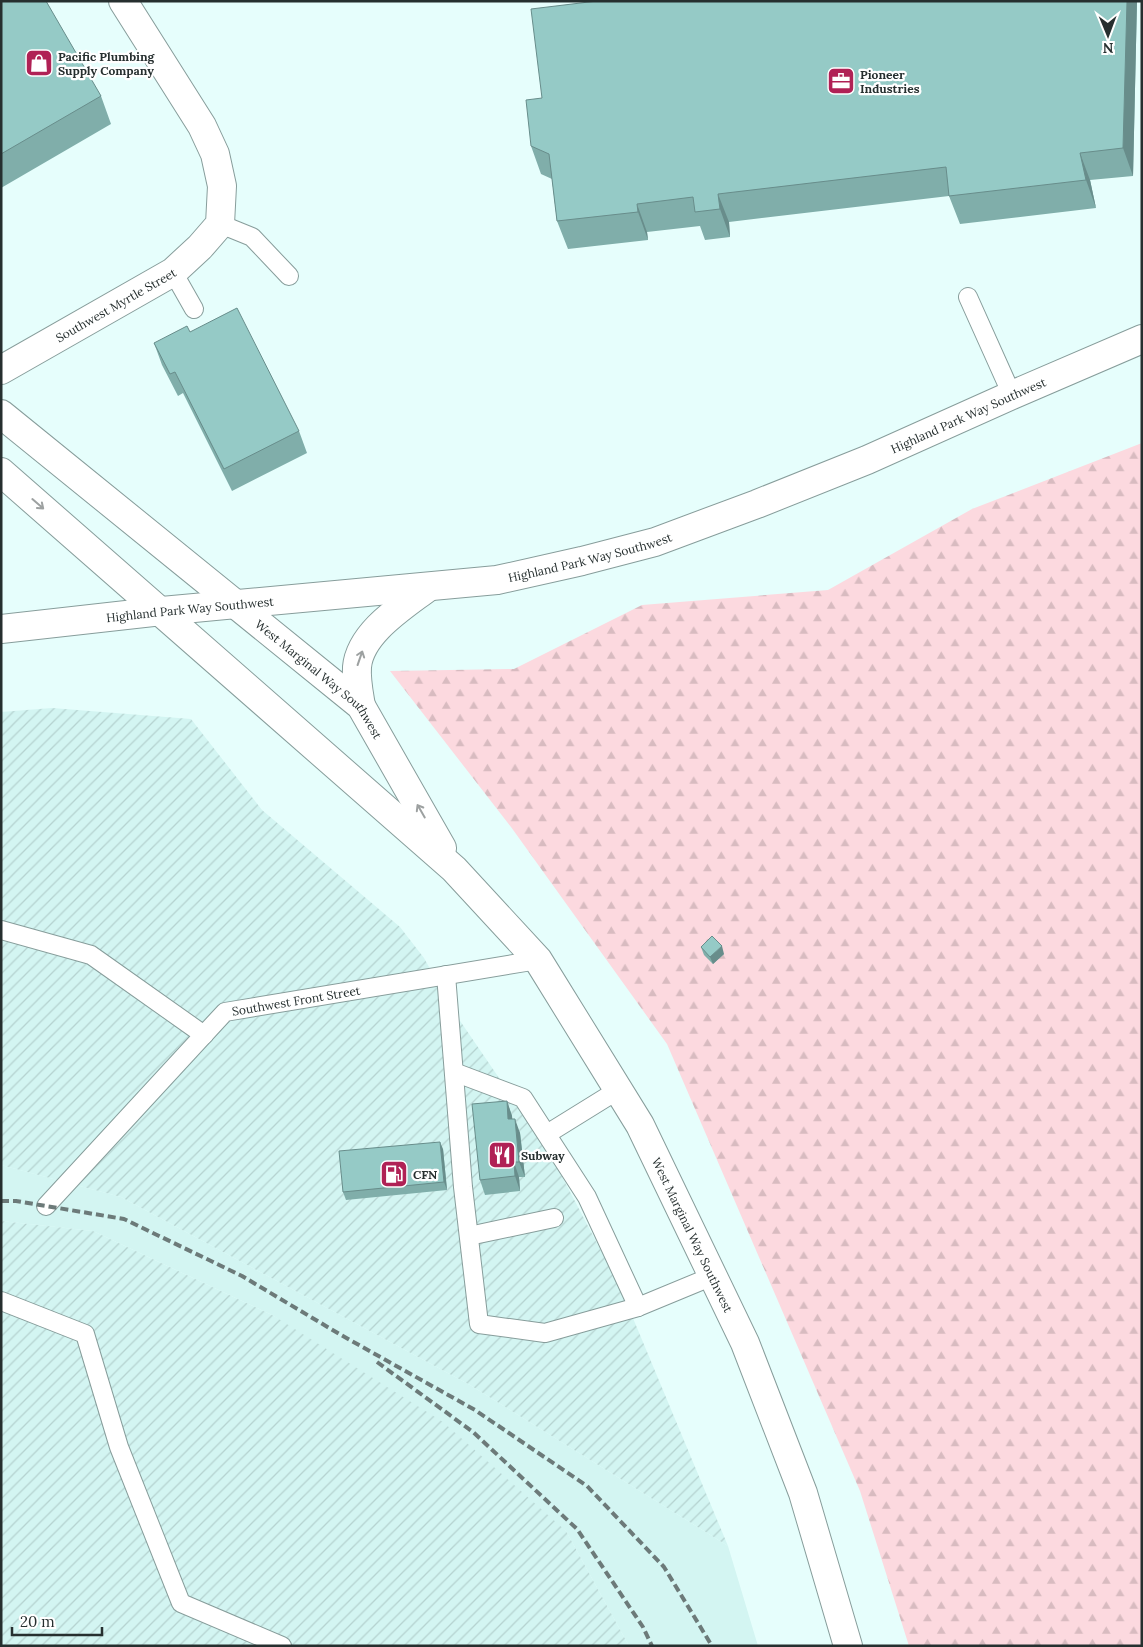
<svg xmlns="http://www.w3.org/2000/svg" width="1143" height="1647" font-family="Lora,serif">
  <defs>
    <pattern id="industrial-furrows" width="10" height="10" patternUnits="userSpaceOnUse" patternTransform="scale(1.25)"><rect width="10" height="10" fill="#d3f5f2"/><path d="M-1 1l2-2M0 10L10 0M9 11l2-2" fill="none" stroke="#b5d2d0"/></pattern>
    <pattern id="forest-firs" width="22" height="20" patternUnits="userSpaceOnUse" patternTransform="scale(1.25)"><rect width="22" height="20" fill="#fcd9df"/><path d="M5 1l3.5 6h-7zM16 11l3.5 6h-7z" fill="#d8bbc0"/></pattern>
  </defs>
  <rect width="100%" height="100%" fill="#e6fefc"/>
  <path fill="#d3f5f2" d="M1,1165L121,1197L470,1385L728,1546L758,1646H629L566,1531L274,1316L93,1231L1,1221Z"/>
  <path fill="url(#industrial-furrows)" d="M52,708L191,719L262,810L400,927L424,958L454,1012L547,1148L620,1287L728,1546L470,1385L121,1197L1,1165V712Z
    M1,1221L93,1231L274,1316L443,1422L566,1531L629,1646H1Z"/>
  <path fill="url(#forest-firs)" d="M1142,443V1646H909L860,1491L667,1044L511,827L390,671L514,669L642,605L828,590L972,509Z"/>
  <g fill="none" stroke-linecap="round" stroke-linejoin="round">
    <g stroke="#879d9b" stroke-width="20">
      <g id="service">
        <path d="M220,224L252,237L289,276"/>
        <path d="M173,272L194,309"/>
        <path d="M968,297L1012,395"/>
        <path d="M1,930L91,955L204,1035"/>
        <path d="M446,975L463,1187L479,1324L545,1333L638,1307L713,1276"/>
        <path d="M454,1072L523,1098L587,1197L638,1307"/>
        <path d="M547,1134L618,1090"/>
        <path id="s1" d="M46,1206L225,1012L538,960"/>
        <path d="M469,1236L554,1218"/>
        <path d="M1,1301L85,1334L119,1447L181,1603L282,1646"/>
      </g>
    </g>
    <g stroke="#879d9b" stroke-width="30">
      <g id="minor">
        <path id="s2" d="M1,370L173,272L200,247L220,224L222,186L215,154L202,126L123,1"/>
      </g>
    </g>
    <g stroke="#879d9b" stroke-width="30">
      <g id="secondary">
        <path id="s3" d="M1,414L361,706L442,848"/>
        <path id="s4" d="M1,472L454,869L538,960L640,1125L745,1343L803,1493L848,1646"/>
        <path id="s5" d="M1,629L162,611L497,580L582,561L655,542L757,504L867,460L1012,395L1142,339"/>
        <path d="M361,706C359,694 356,680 357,667C360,633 402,607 427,588"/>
      </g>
    </g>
    <use href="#service" stroke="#fff" stroke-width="18"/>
    <use href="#minor" stroke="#fff" stroke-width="28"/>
    <use href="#secondary" stroke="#fff" stroke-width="28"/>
    <path stroke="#6c7a79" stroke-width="4" stroke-dasharray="8 4" stroke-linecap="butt" d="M1,1201H16L124,1219L242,1276L341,1335L475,1410L587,1486L664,1567L712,1646
      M377,1362L473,1432L577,1529L643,1627L652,1646"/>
  </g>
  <path fill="#80aeaa" d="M1,1L101,96L111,124L1,188Z
    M1137,1L1133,176L1090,180L1096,208L960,224L949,196L729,222L730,237L705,240L700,226L647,232L648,240L568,249L557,221L552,179L541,174L531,146Z
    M190,332L299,431L307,453L232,491L183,393L178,396L162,365L154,343Z
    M701,947L724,954L713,964L704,955Z
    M507,1101L512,1116V1119L520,1133L525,1177H519L520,1191L485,1195L480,1180Z
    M443,1149L447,1190L346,1200L343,1192Z"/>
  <path fill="#688d8b" d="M1127,1H1137L1133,176L1123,148Z
    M1080,153L1090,180L1096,208L1086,180Z
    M718,194L729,222L730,237L720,209Z
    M637,204L647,232L648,240L638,212Z
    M722,946L724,954L713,964L710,957Z
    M507,1101L512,1116L514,1134L508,1119Z
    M515,1119L520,1133L525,1177L519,1162Z
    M440,1142L443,1149L447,1190L444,1182Z
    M514,1162L519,1177L520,1191L515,1176Z"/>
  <path fill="#95cac6" stroke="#688d8b" d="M1,1H46L101,96L1,154Z
    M597,1H1127L1123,148L1080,153L1086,180L949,196L946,167L718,194L720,209L695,212L693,197L637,204L638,212L557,221L549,154L531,146L526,100L542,98L531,9Z
    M237,308L299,431L224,469L175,372L170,374L154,343L187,326L190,332Z
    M712,936L722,946L710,957L701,947Z
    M507,1101L508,1119H515L519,1162H514L515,1176L480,1180L472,1104Z
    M440,1142L444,1182L343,1192L339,1151Z"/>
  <defs><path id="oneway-shaft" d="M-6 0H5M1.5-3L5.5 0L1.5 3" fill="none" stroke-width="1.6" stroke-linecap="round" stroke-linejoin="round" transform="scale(1.25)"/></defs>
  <g stroke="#9da1a1">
    <use href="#oneway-shaft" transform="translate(38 504) rotate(41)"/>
    <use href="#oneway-shaft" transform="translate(360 658) rotate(-71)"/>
    <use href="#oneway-shaft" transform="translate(421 811) rotate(-120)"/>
  </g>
  <defs>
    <g id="shop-square" transform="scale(1.4375)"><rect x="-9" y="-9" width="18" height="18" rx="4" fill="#b02155" stroke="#fff"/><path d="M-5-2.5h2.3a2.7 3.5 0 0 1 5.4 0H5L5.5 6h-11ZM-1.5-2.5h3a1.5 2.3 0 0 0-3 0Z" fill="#fff"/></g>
    <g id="office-square" transform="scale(1.4375)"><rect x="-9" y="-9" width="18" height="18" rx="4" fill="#b02155" stroke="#fff"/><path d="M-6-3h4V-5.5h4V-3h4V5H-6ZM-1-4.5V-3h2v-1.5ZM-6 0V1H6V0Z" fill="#fff"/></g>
    <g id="restaurant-square" transform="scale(1.4375)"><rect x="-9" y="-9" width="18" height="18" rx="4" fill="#b02155" stroke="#fff"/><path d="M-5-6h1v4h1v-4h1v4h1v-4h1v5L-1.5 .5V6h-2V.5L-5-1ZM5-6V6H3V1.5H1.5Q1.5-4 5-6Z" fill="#fff"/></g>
    <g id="fuel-square" transform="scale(1.4375)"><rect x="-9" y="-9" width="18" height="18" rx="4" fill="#b02155" stroke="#fff"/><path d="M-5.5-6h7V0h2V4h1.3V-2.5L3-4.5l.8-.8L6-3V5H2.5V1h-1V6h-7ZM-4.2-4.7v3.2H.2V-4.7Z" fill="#fff"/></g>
  </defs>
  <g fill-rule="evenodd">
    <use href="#shop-square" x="39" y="63"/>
    <use href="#office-square" x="841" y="81"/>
    <use href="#restaurant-square" x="502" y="1155"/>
    <use href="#fuel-square" x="394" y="1174"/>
  </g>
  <g text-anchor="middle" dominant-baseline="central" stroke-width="4.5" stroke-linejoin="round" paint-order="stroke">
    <g font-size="12" font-weight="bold" fill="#262f2f" stroke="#fff" text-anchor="start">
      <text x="58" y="56">Pacific Plumbing<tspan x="58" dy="14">Supply Company</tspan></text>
      <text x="860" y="74">Pioneer<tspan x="860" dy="14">Industries</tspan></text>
      <text x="521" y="1155">Subway</text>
      <text x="413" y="1174">CFN</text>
    </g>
    <g font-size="12" fill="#262f2f" stroke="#fff">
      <text stroke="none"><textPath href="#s2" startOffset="132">Southwest Myrtle Street</textPath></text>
      <text stroke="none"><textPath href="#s5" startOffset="999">Highland Park Way Southwest</textPath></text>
      <text stroke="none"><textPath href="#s5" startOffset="594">Highland Park Way Southwest</textPath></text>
      <text stroke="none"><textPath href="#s5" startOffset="190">Highland Park Way Southwest</textPath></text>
      <text stroke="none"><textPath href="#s3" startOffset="415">West Marginal Way Southwest</textPath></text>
      <text stroke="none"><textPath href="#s1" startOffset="336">Southwest Front Street</textPath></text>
      <text stroke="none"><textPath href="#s4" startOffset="1042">West Marginal Way Southwest</textPath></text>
    </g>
  </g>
  <rect width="1143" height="1647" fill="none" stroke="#262f2f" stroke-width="5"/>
  <g transform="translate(1108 35) rotate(179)" stroke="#ffffff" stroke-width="4" paint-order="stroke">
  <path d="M0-4L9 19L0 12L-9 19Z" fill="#262f2f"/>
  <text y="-8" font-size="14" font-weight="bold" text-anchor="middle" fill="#262f2f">N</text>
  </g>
  <path d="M12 1627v8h90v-8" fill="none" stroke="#262f2f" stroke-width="2.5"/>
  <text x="20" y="1627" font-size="15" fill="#262f2f" stroke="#ffffff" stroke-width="4" paint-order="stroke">20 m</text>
</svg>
